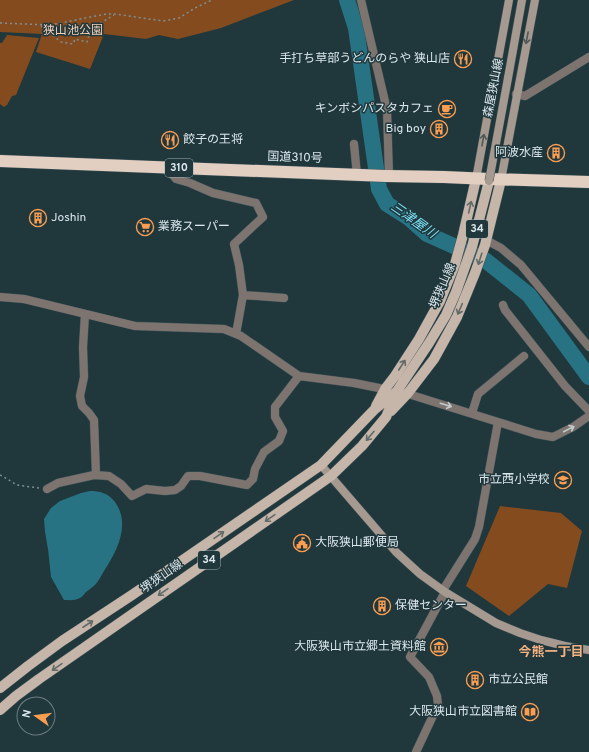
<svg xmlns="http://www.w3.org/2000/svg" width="589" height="752" font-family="Overpass,'Noto Sans JP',sans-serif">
  <rect width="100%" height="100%" fill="#20373c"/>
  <path fill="#844c1e" d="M0,0H294L221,28L178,39L159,35L146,39L104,34L90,69L36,52L42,34L0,32Z
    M7,35L39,38L16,95L12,96L7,105L4,107L0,104V43H2Z
    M500,506L561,513L582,531L567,588L548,584L509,616L466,586Z"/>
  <path fill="#277383" d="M90,491C100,491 108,493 115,502C131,524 117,551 104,571C101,576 98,582 94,586C91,588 89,590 86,592C84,594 82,597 80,598C75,601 69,600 64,600L51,577L48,549L45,532L44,519L51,508L60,501L81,493Z"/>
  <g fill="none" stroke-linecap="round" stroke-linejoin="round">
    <path stroke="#277383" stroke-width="16" d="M347,0L356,28L379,189L387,204L409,218L427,234L485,260L529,295L589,377"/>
    <g stroke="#3e5358" stroke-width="9">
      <path id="street" d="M361,0L387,110L389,176
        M516,94L525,96L589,57
        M354,144L357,175
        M167,168L176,179L190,183L213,193L256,203L263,217L234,244L239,265L243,295L236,334
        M486,240L501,248L521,265L589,347
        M243,295L284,298
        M0,297L24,299L135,326L224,329L241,336L299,376L354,383L389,390
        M503,305L505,310L565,386L589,411
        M85,314L83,347L84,377L80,396L82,406L89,413L94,420L96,475
        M402,392L498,422L536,434L553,437L573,427L589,416
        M472,413L478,394L524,356
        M47,489L58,483L94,475L109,476L121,484L132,496L146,489L165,491L175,490L181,486L188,476H200L247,485L253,479L255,469L264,452L279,441L283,431L275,417V407L299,376
        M443,590L475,539L479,527L498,422
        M416,752L438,705L437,696L429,677L410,657L445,592"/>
    </g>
    <g stroke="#3e5358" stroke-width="9">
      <path id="secondary" d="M508,78L522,0
        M476,179L509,0
        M501,180L535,0
        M321,465L396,552L420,574L445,592L496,623L520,633L541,640L565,646L589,650"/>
    </g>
    <g stroke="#3e5358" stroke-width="11">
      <path id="primary" d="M376,406L385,389L395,376L419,339L440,301L455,264L463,235L476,179
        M391,411L408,393L434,359L457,317L475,273L485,245L501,180
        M0,688L28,666L62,641L132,595L321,465L374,410L396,392
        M0,710L16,696L39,679L331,476L362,446L386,417L397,391L429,343L446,315L456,292L472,247L489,181"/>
    </g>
    <g stroke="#3e5358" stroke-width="13">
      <path id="highway" d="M0,161L386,176L444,177L489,179L589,182"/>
    </g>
    <path stroke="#7f9095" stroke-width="1.5" stroke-dasharray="2 3" stroke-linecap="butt" d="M0,23L50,25L106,14H115L163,21L179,18L195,8L212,0
      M41,26L61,42L73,44L75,39L87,42L91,29L114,15
      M0,475L4,477L17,485L39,488"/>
    <use href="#street" stroke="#7d746f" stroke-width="8"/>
    <use href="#secondary" stroke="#a69990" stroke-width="8"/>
    <use href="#primary" stroke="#c6b6aa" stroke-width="10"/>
    <use href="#highway" stroke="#e3cfc1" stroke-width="12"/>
    <g stroke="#3e5358" stroke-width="9" stroke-linecap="butt">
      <path id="secondary-bridge" d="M489,181L508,78"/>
    </g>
    <use href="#secondary-bridge" stroke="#a69990" stroke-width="8"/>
  </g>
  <defs><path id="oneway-shaft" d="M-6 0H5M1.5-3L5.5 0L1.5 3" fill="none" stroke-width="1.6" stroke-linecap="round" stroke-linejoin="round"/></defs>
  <g stroke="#4f5959">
    <use href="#oneway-shaft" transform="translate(527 38) rotate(101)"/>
    <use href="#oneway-shaft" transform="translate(483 140) rotate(-80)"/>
  </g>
  <g stroke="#626a68">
    <use href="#oneway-shaft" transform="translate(470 207) rotate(-77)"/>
    <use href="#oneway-shaft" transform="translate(480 259) rotate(108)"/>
    <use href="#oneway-shaft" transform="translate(460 309) rotate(113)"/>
    <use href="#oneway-shaft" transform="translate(402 365) rotate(-57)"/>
    <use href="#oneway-shaft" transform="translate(370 436) rotate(130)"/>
    <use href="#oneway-shaft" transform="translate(270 518) rotate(145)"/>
    <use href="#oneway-shaft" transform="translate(219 535) rotate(-35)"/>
    <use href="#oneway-shaft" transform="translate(163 592) rotate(145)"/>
    <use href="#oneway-shaft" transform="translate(88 624) rotate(-33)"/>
    <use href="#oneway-shaft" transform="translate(57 667) rotate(145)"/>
  </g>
  <g stroke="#c3cacc">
    <use href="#oneway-shaft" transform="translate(446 405) rotate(17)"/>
    <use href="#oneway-shaft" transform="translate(569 429) rotate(-28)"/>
  </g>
  <defs>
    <g id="restaurant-ring" transform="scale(0.9)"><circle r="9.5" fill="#20373c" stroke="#fc9e52" stroke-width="1.5"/><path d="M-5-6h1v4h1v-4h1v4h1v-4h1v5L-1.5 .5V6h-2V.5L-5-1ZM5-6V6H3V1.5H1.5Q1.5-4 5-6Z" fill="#fc9e52"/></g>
    <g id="cafe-ring" transform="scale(0.9)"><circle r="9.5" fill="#20373c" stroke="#fc9e52" stroke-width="1.5"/><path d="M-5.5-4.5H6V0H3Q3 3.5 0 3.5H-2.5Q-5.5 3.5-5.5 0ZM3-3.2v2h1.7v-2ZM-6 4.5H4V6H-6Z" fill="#fc9e52"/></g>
    <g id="building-ring" transform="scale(0.9)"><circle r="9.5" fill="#20373c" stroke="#fc9e52" stroke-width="1.5"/><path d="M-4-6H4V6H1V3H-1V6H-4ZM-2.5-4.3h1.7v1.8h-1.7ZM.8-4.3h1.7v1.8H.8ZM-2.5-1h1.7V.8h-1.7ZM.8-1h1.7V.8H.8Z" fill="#fc9e52"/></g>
    <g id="supermarket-ring" transform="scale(0.9)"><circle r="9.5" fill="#20373c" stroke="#fc9e52" stroke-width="1.5"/><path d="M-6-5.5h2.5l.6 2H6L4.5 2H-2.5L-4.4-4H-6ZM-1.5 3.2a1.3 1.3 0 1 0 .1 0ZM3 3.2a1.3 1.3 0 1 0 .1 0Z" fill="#fc9e52"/></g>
    <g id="school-ring" transform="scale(0.9)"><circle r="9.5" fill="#20373c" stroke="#fc9e52" stroke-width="1.5"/><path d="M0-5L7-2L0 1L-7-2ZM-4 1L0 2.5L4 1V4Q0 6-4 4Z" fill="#fc9e52"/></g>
    <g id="civic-ring" transform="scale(0.9)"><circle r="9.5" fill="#20373c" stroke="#fc9e52" stroke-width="1.5"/><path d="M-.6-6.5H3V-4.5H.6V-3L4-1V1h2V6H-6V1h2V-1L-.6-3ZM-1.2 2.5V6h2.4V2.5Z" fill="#fc9e52"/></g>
    <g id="museum-ring" transform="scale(0.9)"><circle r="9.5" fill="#20373c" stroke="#fc9e52" stroke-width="1.5"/><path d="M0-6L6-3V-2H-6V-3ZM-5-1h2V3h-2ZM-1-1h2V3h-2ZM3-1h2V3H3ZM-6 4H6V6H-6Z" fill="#fc9e52"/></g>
    <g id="library-ring" transform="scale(0.9)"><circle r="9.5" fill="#20373c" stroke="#fc9e52" stroke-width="1.5"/><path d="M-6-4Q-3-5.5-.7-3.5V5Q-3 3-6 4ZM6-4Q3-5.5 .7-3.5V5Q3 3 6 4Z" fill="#fc9e52"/></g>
  </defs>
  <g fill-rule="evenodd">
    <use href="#restaurant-ring" x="463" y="59"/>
    <use href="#cafe-ring" x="447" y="109"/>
    <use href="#building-ring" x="439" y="129"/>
    <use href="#restaurant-ring" x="170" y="140"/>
    <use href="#building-ring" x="556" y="153"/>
    <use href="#building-ring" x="38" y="218"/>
    <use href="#supermarket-ring" x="145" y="227"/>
    <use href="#school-ring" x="563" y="480"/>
    <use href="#civic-ring" x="302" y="543"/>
    <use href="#building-ring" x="382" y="606"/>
    <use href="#museum-ring" x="439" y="647"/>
    <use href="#building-ring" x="475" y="680"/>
    <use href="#library-ring" x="530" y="712"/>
  </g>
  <g text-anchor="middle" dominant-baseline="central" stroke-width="3" stroke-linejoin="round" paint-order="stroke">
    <g fill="#20373c" stroke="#a2b2b6" stroke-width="1">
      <rect x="165" y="159" width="28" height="18" rx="3"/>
      <rect x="466" y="220" width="22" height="18" rx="3"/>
      <rect x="198" y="551" width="22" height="18" rx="3"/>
    </g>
    <g font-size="11" font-weight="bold" fill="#dae7eb">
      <text x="179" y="168">310</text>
      <text x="477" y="229">34</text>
      <text x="209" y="560">34</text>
    </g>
    <g font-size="12" fill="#f4d2b9" stroke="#20373c">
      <text x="73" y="31">狭山池公園</text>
    </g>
    <g font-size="12" fill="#dae7eb" stroke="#20373c" text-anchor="end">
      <text x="450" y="59">手打ち草部うどんのらや 狭山店</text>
      <text x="434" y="109">キンボシパスタカフェ</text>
      <text x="426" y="129">Big boy</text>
      <text x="183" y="140" text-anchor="start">餃子の王将</text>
      <text x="543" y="153">阿波水産</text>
      <text x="51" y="218" text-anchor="start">Joshin</text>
      <text x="158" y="227" text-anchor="start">業務スーパー</text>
      <text x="550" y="480">市立西小学校</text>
      <text x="315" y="543" text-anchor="start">大阪狭山郵便局</text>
      <text x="395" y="606" text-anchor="start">保健センター</text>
      <text x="426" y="647">大阪狭山市立郷土資料館</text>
      <text x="488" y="680" text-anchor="start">市立公民館</text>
      <text x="517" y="712">大阪狭山市立図書館</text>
    </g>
    <g font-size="12" fill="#dae7eb" stroke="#20373c">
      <text transform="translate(494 88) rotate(-79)">森屋狭山線</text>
      <text transform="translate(295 158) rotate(2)">国道310号</text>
      <text transform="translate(443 286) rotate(-67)">堺狭山線</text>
      <text transform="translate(162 577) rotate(-35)">堺狭山線</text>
    </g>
    <g font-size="13" font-style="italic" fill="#7de4fa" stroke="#20373c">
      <text transform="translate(413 221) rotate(35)">三津屋川</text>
    </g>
    <g font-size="13" font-weight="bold" fill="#f5b383" stroke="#20373c">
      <text x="551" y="653">今熊一丁目</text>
    </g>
  </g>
  <g transform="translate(36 716) rotate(284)"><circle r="19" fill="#20373c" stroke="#6a7d82"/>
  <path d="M0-3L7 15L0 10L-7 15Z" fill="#fc9e52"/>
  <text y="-6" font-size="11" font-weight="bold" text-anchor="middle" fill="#dae7eb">N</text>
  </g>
</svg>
